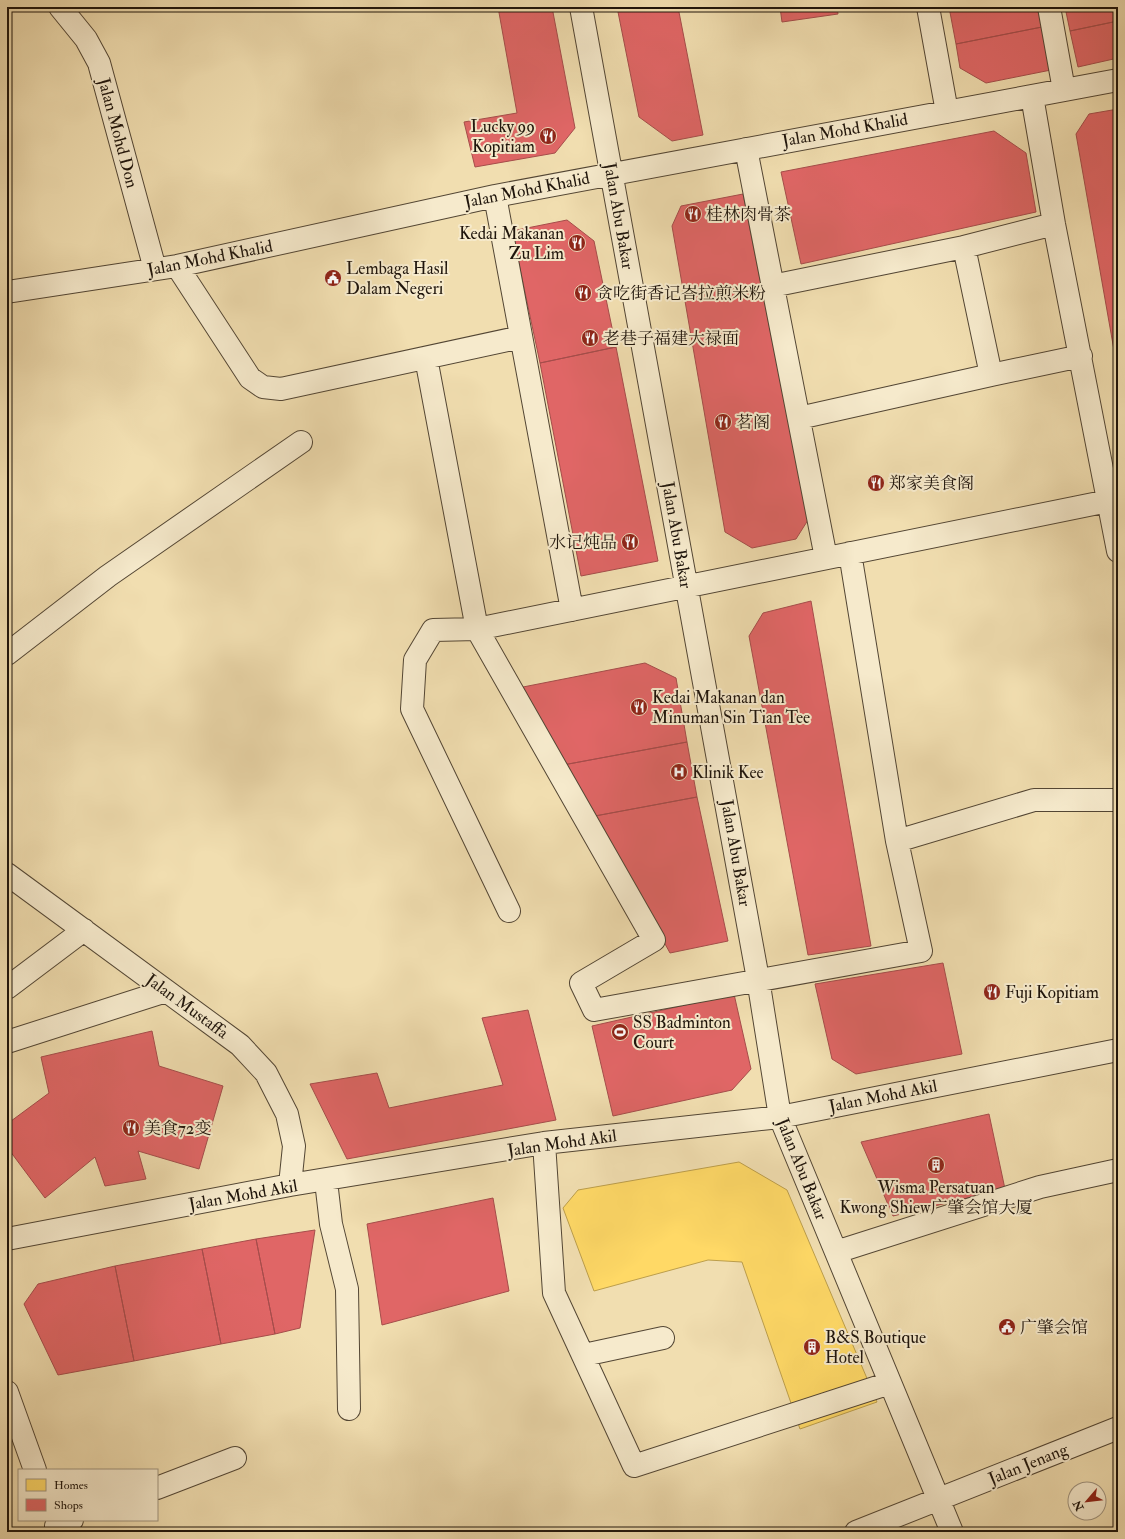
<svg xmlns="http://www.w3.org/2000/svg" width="1125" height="1539" font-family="'IM FELL Double Pica','Noto Serif SC',serif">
  <rect width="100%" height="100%" fill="#f1deb0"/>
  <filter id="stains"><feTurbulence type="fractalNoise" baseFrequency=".005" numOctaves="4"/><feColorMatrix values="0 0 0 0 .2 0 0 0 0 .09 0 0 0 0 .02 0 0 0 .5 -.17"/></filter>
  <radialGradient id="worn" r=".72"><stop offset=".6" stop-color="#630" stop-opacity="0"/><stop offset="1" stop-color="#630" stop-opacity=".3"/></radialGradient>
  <path fill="#ffd966" stroke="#bc9e4b" d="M739,1162L787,1190L877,1402L800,1429L742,1262L708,1260L594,1291L563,1208L578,1190Z"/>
  <path fill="#e06666" stroke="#a64d4b" d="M498,7H552L575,128L555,153L475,167L464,122L517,113Z
    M617,7H678L703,135L672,141L639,117Z
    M780,7H837L838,14L782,22Z
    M949,7H1038L1042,27L956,44Z
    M1065,7H1118V21L1070,31Z
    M1118,21V58L1078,67L1070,31Z
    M1042,27L1051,70L986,83L960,68L956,44Z
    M1118,109V373L1076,134L1089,114Z
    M994,131L1026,153L1036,212L801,264L781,172Z
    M743,194L808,520L796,539L752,548L725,532L672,226L681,206Z
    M567,220L594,241L616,347L540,363L512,231Z
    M616,347L658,561L581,576L540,363Z
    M811,601L871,946L808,955L749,636L763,613Z
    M645,663L676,678L687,742L563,765L523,687Z
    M687,742L697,797L595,816L563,765Z
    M697,797L728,941L670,953L595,816Z
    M943,963L962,1054L856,1074L832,1059L815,984Z
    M734,994L751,1069L732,1090L613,1116L592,1026Z
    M528,1010L556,1120L347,1159L310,1084L377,1073L389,1108L503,1085L482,1018Z
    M152,1031L159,1066L223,1086L199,1169L138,1151L146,1179L105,1186L95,1157L45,1198L7,1147V1124L49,1093L41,1057Z
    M989,1114L1005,1189L893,1216L861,1142Z
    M493,1198L509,1291L382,1325L367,1224Z
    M315,1230L300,1328L275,1334L256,1239Z
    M256,1239L275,1334L221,1344L202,1249Z
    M202,1249L221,1344L134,1361L115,1266Z
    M115,1266L134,1361L58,1375L24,1304L38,1284Z"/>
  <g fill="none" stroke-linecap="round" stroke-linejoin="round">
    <g stroke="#534634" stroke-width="24">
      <path id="minor" d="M60,7L86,39L99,63L155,269
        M581,7L758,979L780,1117L952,1532
        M928,7L947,112
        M1049,7L1064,90
        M1032,96L1054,224L1118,551
        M746,149L826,558
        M495,196L572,610
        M1054,224L964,247L991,375L1081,356
        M177,266L250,378L263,387L281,389L521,337
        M772,286L964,247
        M7,292L177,266L495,196L1118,80
        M426,358L477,629L654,940L581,983L594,1010L921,951L897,841L850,553
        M799,418L991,375
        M7,654L108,576L301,442
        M897,841L1034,800H1118
        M7,874L240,1045L266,1073L287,1114L294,1146L290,1185
        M509,911L412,709L415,660L433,630L477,629L1118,499
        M7,988L84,930
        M7,1042L166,991
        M544,1143L554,1293L634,1466L890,1383
        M326,1181L331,1224L347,1289L349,1409
        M7,1239L290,1185L544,1143L780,1117L1118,1050
        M836,1252L1040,1187L1118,1170
        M584,1355L663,1338
        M7,1392L35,1470
        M157,1488L235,1458
        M56,1526L72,1520
        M856,1532L1118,1428"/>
    </g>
    <use href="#minor" stroke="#f6eacc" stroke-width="22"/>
  </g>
  <defs>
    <g id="restaurant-disc" transform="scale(0.9)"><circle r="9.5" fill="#8f2418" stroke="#f6eacc"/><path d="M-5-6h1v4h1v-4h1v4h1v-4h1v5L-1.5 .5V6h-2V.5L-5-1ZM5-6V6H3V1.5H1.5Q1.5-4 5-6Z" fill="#fff"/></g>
    <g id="civic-disc" transform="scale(0.9)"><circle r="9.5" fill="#8f2418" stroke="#f6eacc"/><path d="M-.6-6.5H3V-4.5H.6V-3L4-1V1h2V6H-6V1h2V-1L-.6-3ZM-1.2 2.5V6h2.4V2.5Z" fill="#fff"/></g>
    <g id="hospital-disc" transform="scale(0.9)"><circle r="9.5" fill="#8f2418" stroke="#f6eacc"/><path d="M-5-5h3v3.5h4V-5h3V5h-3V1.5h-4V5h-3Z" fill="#fff"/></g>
    <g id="stadium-disc" transform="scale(0.9)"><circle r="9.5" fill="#8f2418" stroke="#f6eacc"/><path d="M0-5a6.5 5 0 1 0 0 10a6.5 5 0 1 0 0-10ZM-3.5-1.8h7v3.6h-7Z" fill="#fff"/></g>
    <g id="building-disc" transform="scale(0.9)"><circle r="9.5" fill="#8f2418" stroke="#f6eacc"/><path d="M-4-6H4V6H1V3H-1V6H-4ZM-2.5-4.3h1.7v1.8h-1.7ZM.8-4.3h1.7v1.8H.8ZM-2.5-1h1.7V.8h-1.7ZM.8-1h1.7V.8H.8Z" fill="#fff"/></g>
  </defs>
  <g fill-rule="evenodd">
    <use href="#restaurant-disc" x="548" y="136"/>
    <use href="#restaurant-disc" x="693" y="214"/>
    <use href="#restaurant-disc" x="577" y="243"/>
    <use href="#civic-disc" x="333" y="278"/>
    <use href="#restaurant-disc" x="583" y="293"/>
    <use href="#restaurant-disc" x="590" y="338"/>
    <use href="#restaurant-disc" x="723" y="422"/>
    <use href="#restaurant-disc" x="876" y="483"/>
    <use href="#restaurant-disc" x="630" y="542"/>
    <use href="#restaurant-disc" x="639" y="707"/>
    <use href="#hospital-disc" x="679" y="772"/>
    <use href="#restaurant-disc" x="992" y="992"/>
    <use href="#stadium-disc" x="620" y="1032"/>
    <use href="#restaurant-disc" x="131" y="1128"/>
    <use href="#building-disc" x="936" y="1165"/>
    <use href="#civic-disc" x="1007" y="1327"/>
    <use href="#building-disc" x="812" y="1347"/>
  </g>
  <g text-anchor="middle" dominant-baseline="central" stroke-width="4" stroke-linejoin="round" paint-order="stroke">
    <g font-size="17" fill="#1e140b" stroke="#f6eacc" text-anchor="start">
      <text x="535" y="126" text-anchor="end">Lucky 99<tspan x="535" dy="20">Kopitiam</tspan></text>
      <text x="706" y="214">桂林肉骨茶</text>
      <text x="564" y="233" text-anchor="end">Kedai Makanan<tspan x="564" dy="20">Zu Lim</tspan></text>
      <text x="346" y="268">Lembaga Hasil<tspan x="346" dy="20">Dalam Negeri</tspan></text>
      <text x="596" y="293">贪吃街香记峇拉煎米粉</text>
      <text x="603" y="338">老巷子福建大禄面</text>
      <text x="736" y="422">茗阁</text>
      <text x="889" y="483">郑家美食阁</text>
      <text x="617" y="542" text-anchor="end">水记炖品</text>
      <text x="652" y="697">Kedai Makanan dan<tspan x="652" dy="20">Minuman Sin Tian Tee</tspan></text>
      <text x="692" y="772">Klinik Kee</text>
      <text x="1005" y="992">Fuji Kopitiam</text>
      <text x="633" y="1022">SS Badminton<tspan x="633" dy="20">Court</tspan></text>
      <text x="144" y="1128">美食72变</text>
      <text x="936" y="1187" text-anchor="middle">Wisma Persatuan<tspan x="936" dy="20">Kwong Shiew广肇会馆大厦</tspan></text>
      <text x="1020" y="1327">广肇会馆</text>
      <text x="825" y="1337">B&amp;S Boutique<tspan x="825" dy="20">Hotel</tspan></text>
    </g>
    <g font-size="17" fill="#1e140b" stroke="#f6eacc">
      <text transform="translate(845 130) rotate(-10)">Jalan Mohd Khalid</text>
      <text transform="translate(118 133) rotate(75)">Jalan Mohd Don</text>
      <text transform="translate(527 190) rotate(-11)">Jalan Mohd Khalid</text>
      <text transform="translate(619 216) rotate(80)">Jalan Abu Bakar</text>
      <text transform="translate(210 258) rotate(-11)">Jalan Mohd Khalid</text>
      <text transform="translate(677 535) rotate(80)">Jalan Abu Bakar</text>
      <text transform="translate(736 853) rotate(80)">Jalan Abu Bakar</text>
      <text transform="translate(187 1006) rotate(36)">Jalan Mustaffa</text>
      <text transform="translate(883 1096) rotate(-11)">Jalan Mohd Akil</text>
      <text transform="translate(562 1143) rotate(-8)">Jalan Mohd Akil</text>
      <text transform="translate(802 1169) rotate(68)">Jalan Abu Bakar</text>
      <text transform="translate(243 1195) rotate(-10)">Jalan Mohd Akil</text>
      <text transform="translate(1028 1464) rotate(-22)">Jalan Jenang</text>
    </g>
  </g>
  <rect width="1125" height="1539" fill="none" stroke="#f1deb0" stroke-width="24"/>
  <rect x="8" y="8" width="1109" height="1523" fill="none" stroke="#1e140b" stroke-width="2"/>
  <rect x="12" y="12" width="1101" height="1515" fill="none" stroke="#1e140b"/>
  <rect x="18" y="1469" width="140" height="52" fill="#f6eacc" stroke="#a0947f"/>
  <rect x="26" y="1479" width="20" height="12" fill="#ffd966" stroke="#a0947f"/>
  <text x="54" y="1489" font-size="12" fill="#1e140b">Homes</text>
  <rect x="26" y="1499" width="20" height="12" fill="#e06666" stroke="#a0947f"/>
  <text x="54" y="1509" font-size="12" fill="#1e140b">Shops</text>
  <g transform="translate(1087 1501) rotate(242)"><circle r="19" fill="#f6eacc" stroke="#a0947f"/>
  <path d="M0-3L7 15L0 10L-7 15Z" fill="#8f2418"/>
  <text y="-6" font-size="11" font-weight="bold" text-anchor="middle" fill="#1e140b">N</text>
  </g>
  <rect width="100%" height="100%" filter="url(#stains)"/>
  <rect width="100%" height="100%" fill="url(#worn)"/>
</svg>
